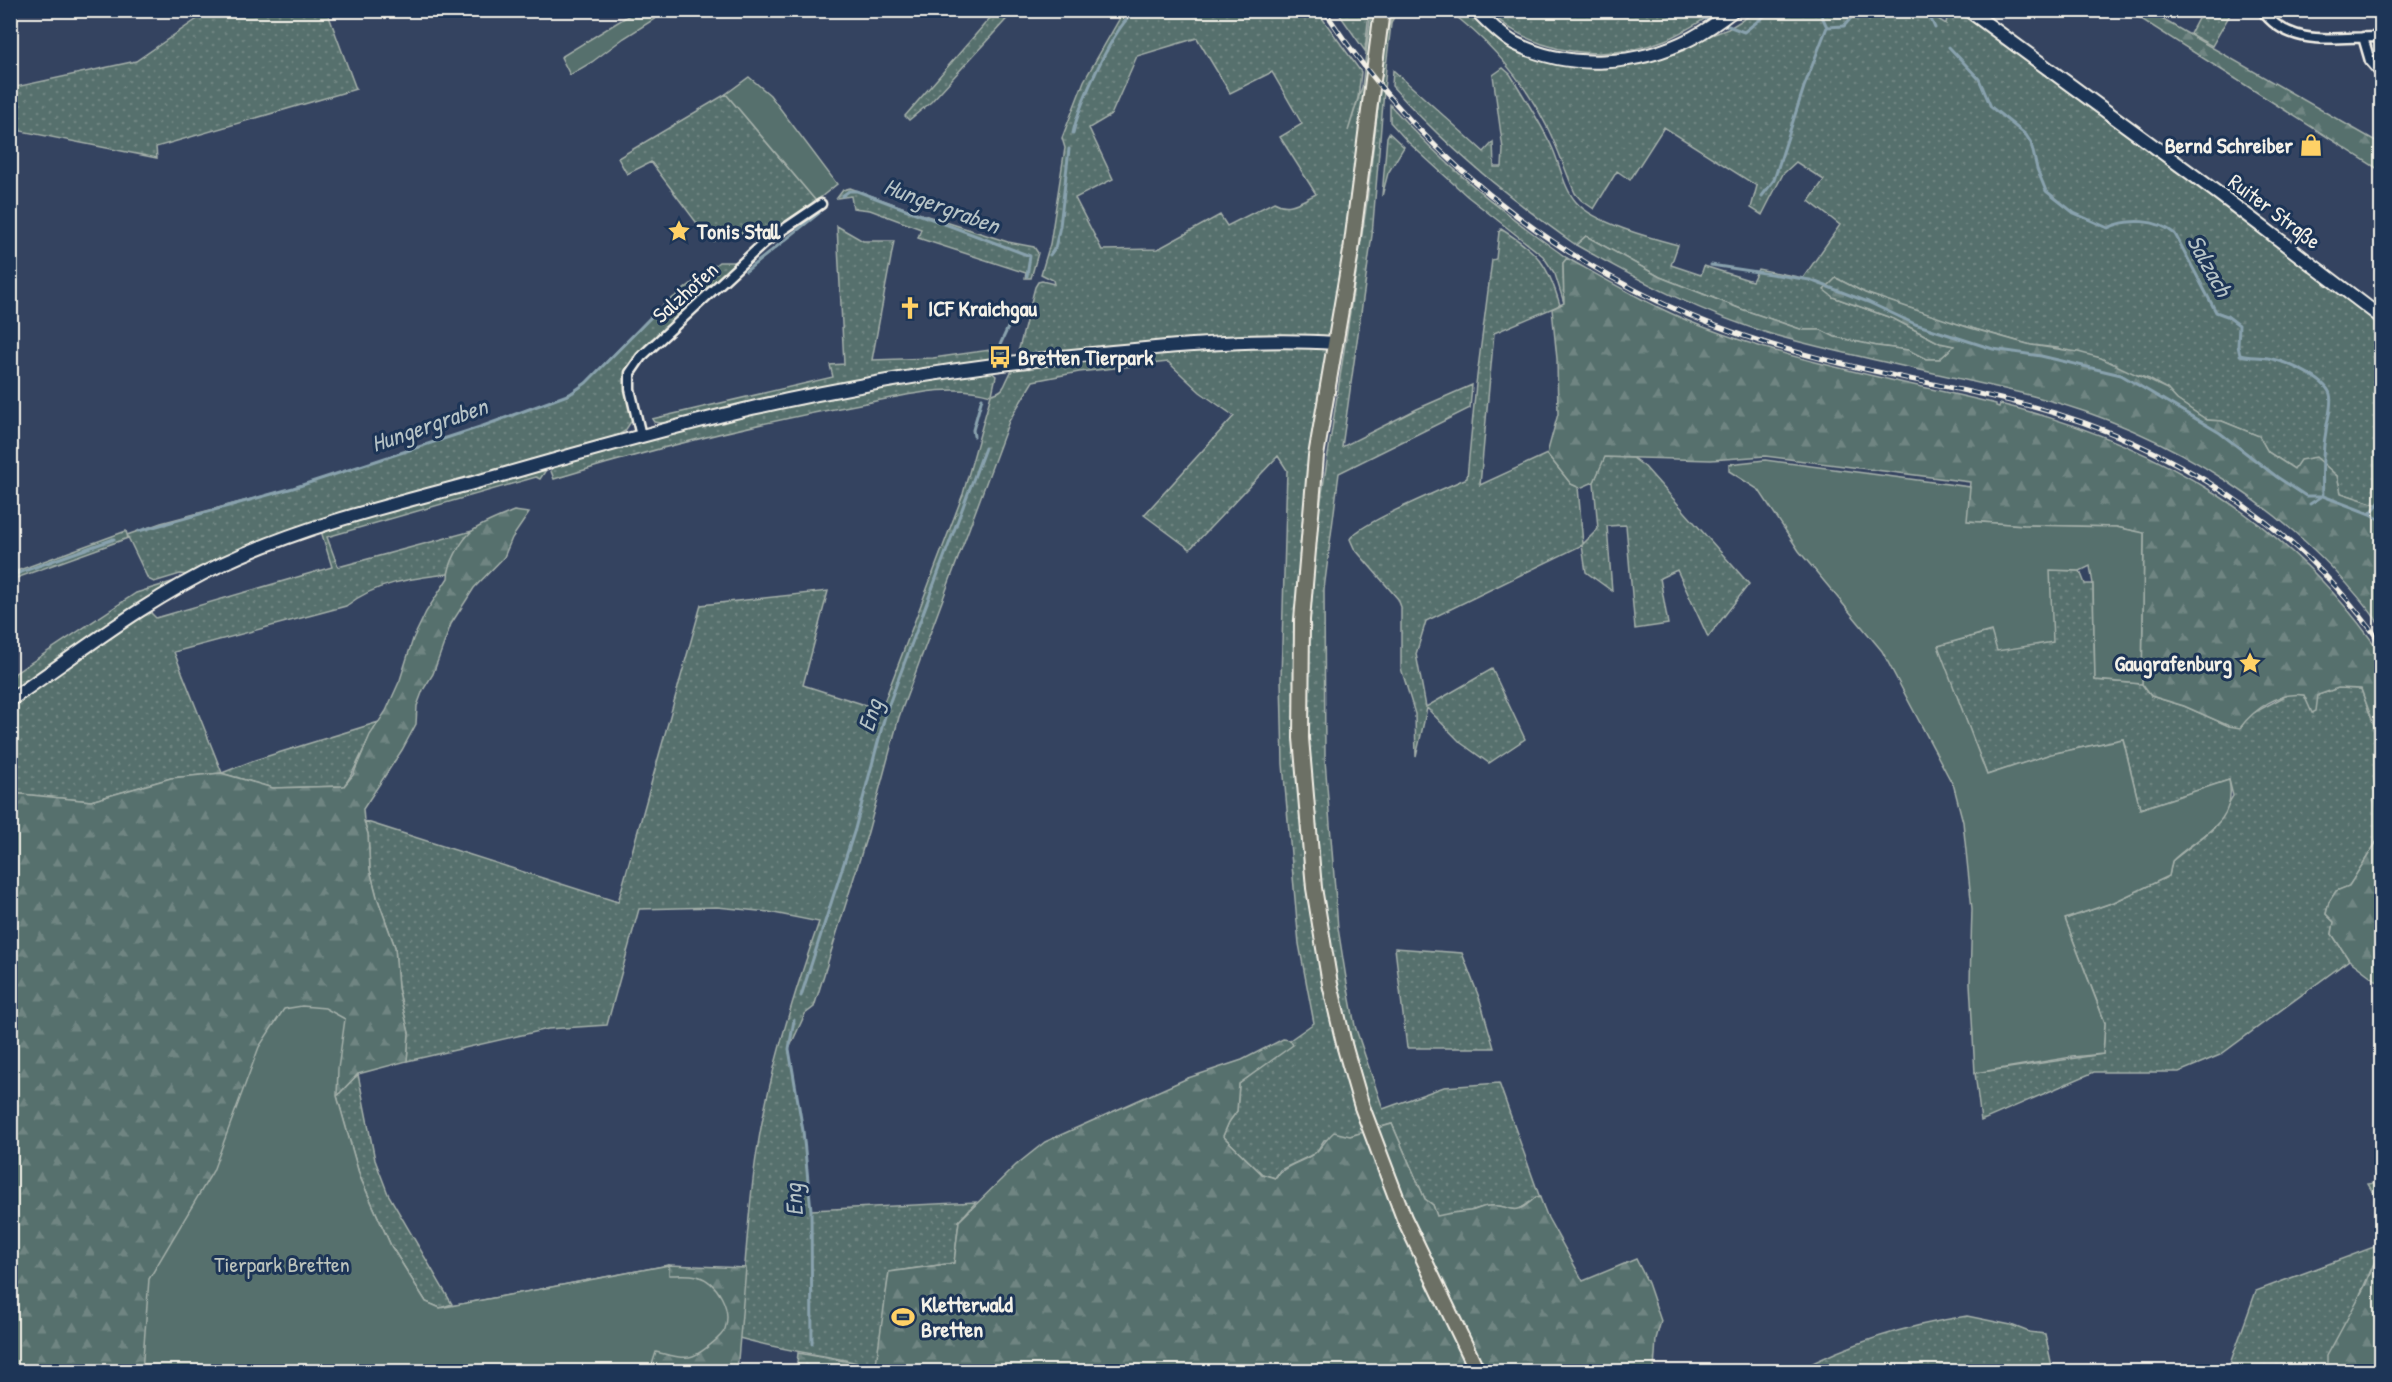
<svg xmlns="http://www.w3.org/2000/svg" width="2392" height="1382" font-family="'Patrick Hand',sans-serif">
  <defs>
    <pattern id="grass-dots" width="8" height="8" patternUnits="userSpaceOnUse" patternTransform="scale(1.5)"><rect width="8" height="8" fill="#56706d"/><path d="M2 2h.1M6 6h.1" fill="none" stroke="#6f8582" stroke-width="1.8" stroke-linecap="round"/></pattern>
    <pattern id="forest-firs" width="22" height="20" patternUnits="userSpaceOnUse" patternTransform="scale(1.5)"><rect width="22" height="20" fill="#56706d"/><path d="M5 1l3.5 6h-7zM16 11l3.5 6h-7z" fill="#6f8582"/></pattern>
    <pattern id="wetland-marsh" width="20" height="14" patternUnits="userSpaceOnUse" patternTransform="scale(1.5)"><rect width="20" height="14" fill="#56706d"/><path d="M1 5h8M5 5V1M11 12h8M15 12V8" fill="none" stroke="#6f8582"/></pattern>
  </defs>
  <rect width="100%" height="100%" fill="#344360"/>
  <filter id="ink" filterUnits="userSpaceOnUse"><feTurbulence type="fractalNoise" baseFrequency=".0167" numOctaves="2"/><feDisplacementMap in="SourceGraphic" scale="12" xChannelSelector="R" yChannelSelector="G"/><feConvolveMatrix kernelMatrix="1 2 1 2 8 2 1 2 1" color-interpolation-filters="sRGB"/></filter>
  <g filter="url(#ink)">
    <path fill="url(#grass-dots)" stroke="#a5b0aa" stroke-width="1.5" fill-rule="evenodd" d="M327,11L356,89L156,147L157,158L11,129V88L136,61L209,11Z
      M996,11H1014L931,102L909,120L905,116Z
      M1124,11H1317L1361,72L1358,98L1348,131L1362,87L1371,11H1382L1345,249L1313,432L1304,610L1367,202L1386,37L1393,11H1396L1391,24L1386,67L1372,235L1342,447L1417,409L1472,385L1470,408L1339,473L1324,589L1325,760L1338,928L1346,978L1355,1026L1383,1109L1444,1087L1499,1083L1540,1198L1536,1197C1510,1221 1513,1203 1489,1206C1482,1206 1477,1210 1470,1211C1458,1212 1449,1213 1437,1217L1433,1205L1425,1199L1392,1124L1350,1136L1324,1140L1316,1153L1280,1170L1275,1178L1262,1174L1223,1136L1229,1122L1237,1111L1239,1084L1292,1044L1290,1040L1314,1023L1299,944L1283,764L1281,679L1287,470L1278,456L1190,549L1144,515L1234,416L1200,392L1168,362L1079,372L1033,381L1009,421L899,717L868,832L814,1007L805,1014L789,1049L803,1131L811,1210L976,1202L959,1221L954,1263L889,1272L877,1364C865,1366 856,1362 845,1360C809,1353 774,1348 739,1338C745,1276 747,1213 757,1151C769,1073 793,997 819,922L769,912L717,907L639,909L607,1025L548,1029L407,1061L409,1033L398,988L395,947L377,897L370,870L368,834L364,821L618,902L701,605L828,591L803,685L881,710L963,494L991,395C950,382 901,397 860,404C756,423 655,448 554,479L551,471L554,465L758,411L849,392L990,371L996,376L992,394C1009,390 1003,381 1014,368L1035,287L1038,282L1042,281L1054,284L1053,280L1041,274L1050,244L1065,148L1062,138L1084,81ZM1197,38L1230,93L1272,72L1302,124L1280,137L1316,194C1301,201 1289,211 1274,202L1227,226L1220,215L1158,249L1102,250L1075,198L1113,179L1089,128L1111,115L1137,56Z
      M1337,11H1369L1365,51Z
      M1449,11H1468L1494,35L1581,66L1698,40L1728,29L1757,11H1933L1935,17L1946,24L1948,11H1960L2381,318V506L2341,493L2337,476L2316,458L2294,469L2268,452L2259,436L2222,421L2207,420L2177,400L2167,389L2149,379L2058,348L2031,345L1926,315L1865,293L1836,278L1833,297L1894,319L1940,343L1955,346L1940,359H1926L1908,350L1877,346L1835,337L1821,330H1803L1741,309L1660,277L1586,236L1576,245C1509,198 1445,147 1392,86L1393,70L1484,152L1493,142L1494,167H1502L1503,149L1493,75L1503,68L1510,74C1525,98 1540,122 1552,147C1560,164 1563,187 1576,202C1594,223 1651,238 1678,245L1671,265L1701,275L1704,266L1752,281L1758,269L1803,278L1840,225L1809,201L1824,180L1796,162L1783,174L1762,215L1751,208L1757,186L1664,127L1630,180L1617,171L1594,209L1581,200L1575,193C1568,178 1563,162 1556,146C1533,92 1496,46 1449,11Z
      M1489,11H1718C1701,21 1684,32 1665,40C1607,63 1534,56 1489,11Z
      M2202,11H2232L2212,46L2190,34Z
      M726,94L816,201L778,230L766,233L745,232L711,242L651,162L627,174L618,158Z
      M1390,105C1444,165 1500,211 1567,258L1563,263L1564,303L1555,274L1543,256L1467,196L1408,142L1390,122Z
      M1389,133L1404,147L1388,173L1382,196L1387,137Z
      M850,188L921,214L1008,242L1034,247L1038,253L1031,278H1025L1026,273L918,238L921,229L870,210L853,208L851,196L837,198L843,190Z
      M837,226L863,241H894L872,360L933,358L1004,348L1005,352L997,358L835,385L668,424L654,422L652,419L833,377L830,365L844,364Z
      M1501,229C1538,252 1548,264 1560,305L1494,333L1480,485L1547,454L1571,484L1578,487L1583,544L1598,529L1594,482L1604,457L1633,458L1645,467L1749,584L1708,637L1677,570L1660,578L1668,624L1635,629L1626,525L1607,526L1612,591L1586,572L1582,545L1426,621L1416,654L1426,707L1492,669L1525,739L1489,763L1461,743L1427,708L1416,757L1415,714L1401,668V607L1398,599L1354,548L1350,539C1357,524 1448,487 1467,478L1476,384L1492,260L1496,259L1499,232Z
      M719,262H738L625,372V390L632,420L625,431L613,438L474,477L190,575L180,574L154,582L148,579L127,535L161,523L293,488L483,426L570,394L586,383L656,311Z
      M543,468L546,470L540,479L536,477L327,537L338,567L472,531L457,552L448,574C412,578 375,583 346,606L174,652L222,773L255,760L379,722C364,742 359,766 344,786L273,788L221,773L171,778L91,801L11,793L10,705L149,611L156,618L332,567L321,531Z
      M2050,570L2080,571L2085,584H2093L2095,680L2142,684L2151,696L2184,706L2229,726L2291,693L2304,695L2313,713L2318,695L2338,688L2361,689L2374,725V778L2381,835L2349,886L2336,891L2329,902L2326,914L2334,922L2332,934L2349,960L2220,1055L2179,1072H2094L1981,1121L1975,1073L2103,1054L2105,1022L2065,919L2114,902L2169,876L2172,861L2214,828L2233,796L2229,780L2140,809L2123,739L2051,754L1987,775L1937,646L1992,631Z
      M178,580L11,693V676L136,593Z
      M1395,948L1462,953L1480,1000L1494,1048H1407Z
      M358,1074L375,1160L388,1194L452,1304L440,1308L426,1302L391,1246L360,1177L337,1096Z
      M2379,1245V1252L2327,1369L2333,1371L2227,1372L2256,1291Z
      M1967,1316L2011,1325L2029,1332L2045,1334L2053,1371H1797C1850,1343 1908,1325 1967,1316Z"/>
    <path fill="url(#forest-firs)" stroke="#a5b0aa" stroke-width="1.5" d="M2127,10L2148,11L2381,144V171Z
      M1586,236L1660,277L1741,309L1803,330H1821L1835,337L1877,346L1908,350L1926,359H1940L1954,346L1940,343L1894,319L1833,297L1824,290L1836,278L1865,293L1967,327L2031,345L2078,352L2101,358L2167,389L2177,400L2207,420L2222,421L2259,436L2268,452L2294,469L2300,460L2316,457L2337,476L2341,493L2381,506V626C2297,511 2169,431 2033,396C1947,374 1859,359 1774,335C1703,314 1640,281 1576,245Z
      M1567,258C1610,282 1654,308 1701,326C1796,363 1897,380 1996,404V406L1999,407L2000,404C2154,441 2291,521 2381,654V984L2349,960L2332,934L2334,922L2326,914L2329,902L2336,891L2349,886L2381,835L2374,778V725L2361,689L2338,688L2318,695L2316,711L2312,713L2304,695C2280,691 2254,709 2240,728L2229,726L2184,706L2151,696L2142,684L2144,533L2116,527L2024,525L1966,521L1970,482L1765,456L1711,460L1605,457L1594,482L1580,488L1571,484L1547,454L1558,414L1557,359L1552,309L1564,303L1563,263Z
      M514,511L529,513L512,538L504,557L474,588L451,624L433,674L423,690L417,706L416,724L402,750L363,809L364,821L368,834L370,870L377,897L395,947L398,988L409,1033L407,1061L358,1074L337,1096L341,1116L360,1177L391,1246L426,1302L440,1308L669,1265L746,1268L737,1371L11,1372V793L91,801L171,778L221,773L273,788L344,786L353,775L370,735L386,711L400,680L413,639L426,612L448,578C448,564 461,541 471,532C480,524 502,516 514,511Z
      M1283,1039L1290,1040L1293,1045L1239,1084L1237,1111L1229,1122L1223,1136L1262,1174L1275,1178C1285,1164 1302,1163 1315,1153C1321,1148 1326,1139 1334,1132L1350,1136L1392,1124L1425,1199L1433,1205L1437,1216C1449,1213 1458,1212 1470,1211C1477,1210 1482,1206 1489,1206C1514,1203 1510,1221 1536,1197L1540,1198L1548,1218L1583,1281L1636,1259L1648,1283L1661,1321L1656,1339L1654,1371L796,1372L798,1353L867,1365L876,1364L889,1272L954,1263L959,1221L1016,1165L1045,1142L1188,1078L1242,1060Z
      M2381,1182V1371H2333L2327,1369V1356L2365,1286L2379,1252L2377,1199L2368,1184Z"/>
    <path fill="url(#wetland-marsh)" stroke="#a5b0aa" stroke-width="1.5" d="M126,531L128,538L11,580V573Z"/>
    <path fill="#56706d" stroke="#a5b0aa" stroke-width="1.5" d="M636,11H667L624,38L592,62L570,75L561,57Z
      M749,77L770,95L837,184L816,201L726,94Z
      M1765,460L1970,487L1967,521L2024,525L2116,527L2144,533L2142,684L2095,680L2093,584L2090,566L2080,571L2050,570L2053,642L1997,651L1991,631L1938,646L1987,775L2051,754L2123,739L2140,809L2229,780C2238,825 2198,835 2172,861L2169,876L2114,902L2065,919L2105,1023L2103,1054L2072,1057L1975,1073L1970,983L1972,909L1963,822L1954,787L1882,651L1799,551L1759,490L1729,471V464Z
      M302,1006L325,1008L345,1019L338,1069L337,1096L360,1177L391,1246L426,1302L440,1308L669,1265V1275C678,1275 689,1274 697,1276C718,1282 732,1309 725,1329C722,1337 701,1353 693,1356C683,1360 666,1354 656,1352L650,1371H142L149,1279L213,1171L259,1047L284,1009Z"/>
    <g fill="none" stroke-linecap="round" stroke-linejoin="round">
      <path stroke="#89a2ae" stroke-width="3" d="M1662,10L1670,15L1698,16L1714,21
        M1819,10L1827,27L1844,26L1858,10
        M1927,10L1935,28
        M1496,11L1497,10
        M1723,24L1744,32L1772,10
        M1949,47L1979,79L1991,107L2026,135L2031,143L2037,169L2046,191L2074,213L2108,228C2128,218 2157,219 2175,234L2216,312L2227,316L2239,325L2238,346L2240,355C2249,358 2259,356 2268,358C2284,361 2325,378 2330,394C2333,406 2327,419 2326,431C2322,452 2322,474 2323,496L2370,514L2382,521
        M1073,133C1079,106 1113,25 1137,10
        M842,196L849,191H857L1030,256L1027,276
        M1762,196L1774,180L1804,87L1827,27
        M1050,255L1055,248L1060,226L1069,149
        M1711,265L1810,280L1868,302L1915,324L1993,349L2041,356L2121,375L2220,433L2277,477L2306,496H2323
        M746,271L819,213
        M999,347L1018,306
        M974,436L973,430L982,398
        M2310,504L2321,497
        M2370,514L2382,499
        M139,531L293,488L483,426L570,394L586,383L656,312L699,296
        M10,576L114,539
        M801,996L855,829L886,712L985,448
        M794,1020L789,1049L803,1131L811,1210L812,1344
        M805,1372L806,1365"/>
      <g stroke="#f4f1e8" stroke-width="13">
        <path id="street" d="M2262,10C2290,50 2340,36 2382,37
          M2363,37L2370,61L2382,75
          M641,436L630,389V373L641,357L765,242L821,204"/>
      </g>
      <g stroke="#f4f1e8" stroke-width="16">
        <path id="secondary" d="M1476,10C1488,22 1500,35 1514,43C1569,71 1639,66 1692,38C1707,30 1721,20 1734,10
          M1968,10L2219,194L2382,318
          M10,700C79,653 146,600 222,564C311,522 408,501 502,475C585,451 668,428 752,408C870,381 991,363 1112,352C1184,345 1263,338 1335,343"/>
      </g>
      <g stroke="#f4f1e8" stroke-width="18">
        <path id="primary" d="M1382,10L1351,251L1316,456L1302,620L1301,738L1314,888L1330,984L1345,1048L1362,1107L1404,1218L1478,1372"/>
      </g>
      <use href="#street" stroke="#1d3557" stroke-width="8"/>
      <use href="#secondary" stroke="#1d3557" stroke-width="12"/>
      <use href="#primary" stroke="#6c7065" stroke-width="14"/>
      <g stroke="#f4f1e8" stroke-width="5">
        <path id="rail" d="M1324,10C1428,169 1587,289 1769,344C1854,370 1943,384 2030,406C2169,443 2300,525 2382,645"/>
      </g>
      <use href="#rail" stroke="#1d3557" stroke-width="3" stroke-dasharray="9" stroke-linecap="butt"/>
    </g>
  </g>
  <defs>
    <g id="shop-bare" transform="scale(1.8)"><path d="M-5-2.5h2.3a2.7 3.5 0 0 1 5.4 0H5L5.5 6h-11ZM-1.5-2.5h3a1.5 2.3 0 0 0-3 0Z" fill="#ffd166" stroke="#1d3557" stroke-width="2.5" paint-order="stroke"/></g>
    <g id="sight-bare" transform="scale(1.8)"><path d="M0-6L1.8-2.2L6-1.7L2.9 1.2L3.7 5.4L0 3.3L-3.7 5.4L-2.9 1.2L-6-1.7L-1.8-2.2Z" fill="#ffd166" stroke="#1d3557" stroke-width="2.5" paint-order="stroke"/></g>
    <g id="church-bare" transform="scale(1.8)"><path d="M-1.2-6h2.4v3.5h3.3v2.4h-3.3V6h-2.4V-.1h-3.3v-2.4h3.3Z" fill="#ffd166" stroke="#1d3557" stroke-width="2.5" paint-order="stroke"/></g>
    <g id="bus-bare" transform="scale(1.8)"><path d="M-5-6H5V4H4V6H2V4H-2V6H-4V4H-5ZM-3.5-4V0h7V-4ZM-3.5 1.2v1.5H-2V1.2ZM2 1.2v1.5H3.5V1.2Z" fill="#ffd166" stroke="#1d3557" stroke-width="2.5" paint-order="stroke"/></g>
    <g id="stadium-bare" transform="scale(1.8)"><path d="M0-5a6.5 5 0 1 0 0 10a6.5 5 0 1 0 0-10ZM-3.5-1.8h7v3.6h-7Z" fill="#ffd166" stroke="#1d3557" stroke-width="2.5" paint-order="stroke"/></g>
  </defs>
  <g fill-rule="evenodd">
    <use href="#shop-bare" x="2311" y="145"/>
    <use href="#sight-bare" x="679" y="231"/>
    <use href="#church-bare" x="910" y="308"/>
    <use href="#bus-bare" x="1000" y="357"/>
    <use href="#sight-bare" x="2250" y="663"/>
    <use href="#stadium-bare" x="903" y="1317"/>
  </g>
  <g text-anchor="middle" dominant-baseline="central" stroke-width="6" stroke-linejoin="round" paint-order="stroke">
    <g font-size="22" font-weight="bold" fill="#f4f1e8" stroke="#1d3557" text-anchor="start">
      <text x="2293" y="145" text-anchor="end">Bernd Schreiber</text>
      <text x="697" y="231">Tonis Stall</text>
      <text x="928" y="308">ICF Kraichgau</text>
      <text x="1018" y="357">Bretten Tierpark</text>
      <text x="2232" y="663" text-anchor="end">Gaugrafenburg</text>
      <text x="921" y="1304">Kletterwald<tspan x="921" dy="25">Bretten</tspan></text>
    </g>
    <g font-size="22" fill="#f4f1e8" stroke="#1d3557">
      <text transform="translate(2275 211) rotate(37)">Ruiter Straße</text>
      <text transform="translate(685 292) rotate(-42)">Salzhofen</text>
    </g>
    <g font-size="22" fill="#bdc4bd" stroke="#1d3557">
      <text x="282" y="1264">Tierpark Bretten</text>
    </g>
    <g font-size="24" font-style="italic" fill="#b6c3c6" stroke="#1d3557">
      <text transform="translate(942 205) rotate(20)">Hungergraben</text>
      <text transform="translate(2210 265) rotate(61)">Salzach</text>
      <text transform="translate(429 424) rotate(-19)">Hungergraben</text>
      <text transform="translate(869 715) rotate(-73)">Eng</text>
      <text transform="translate(793 1200) rotate(-94)">Eng</text>
    </g>
  </g>
  <rect width="2392" height="1382" fill="none" stroke="#1d3557" stroke-width="36"/>
  <rect x="18" y="18" width="2356" height="1346" fill="none" stroke="#f4f1e8" stroke-width="2" filter="url(#ink)"/>
</svg>
